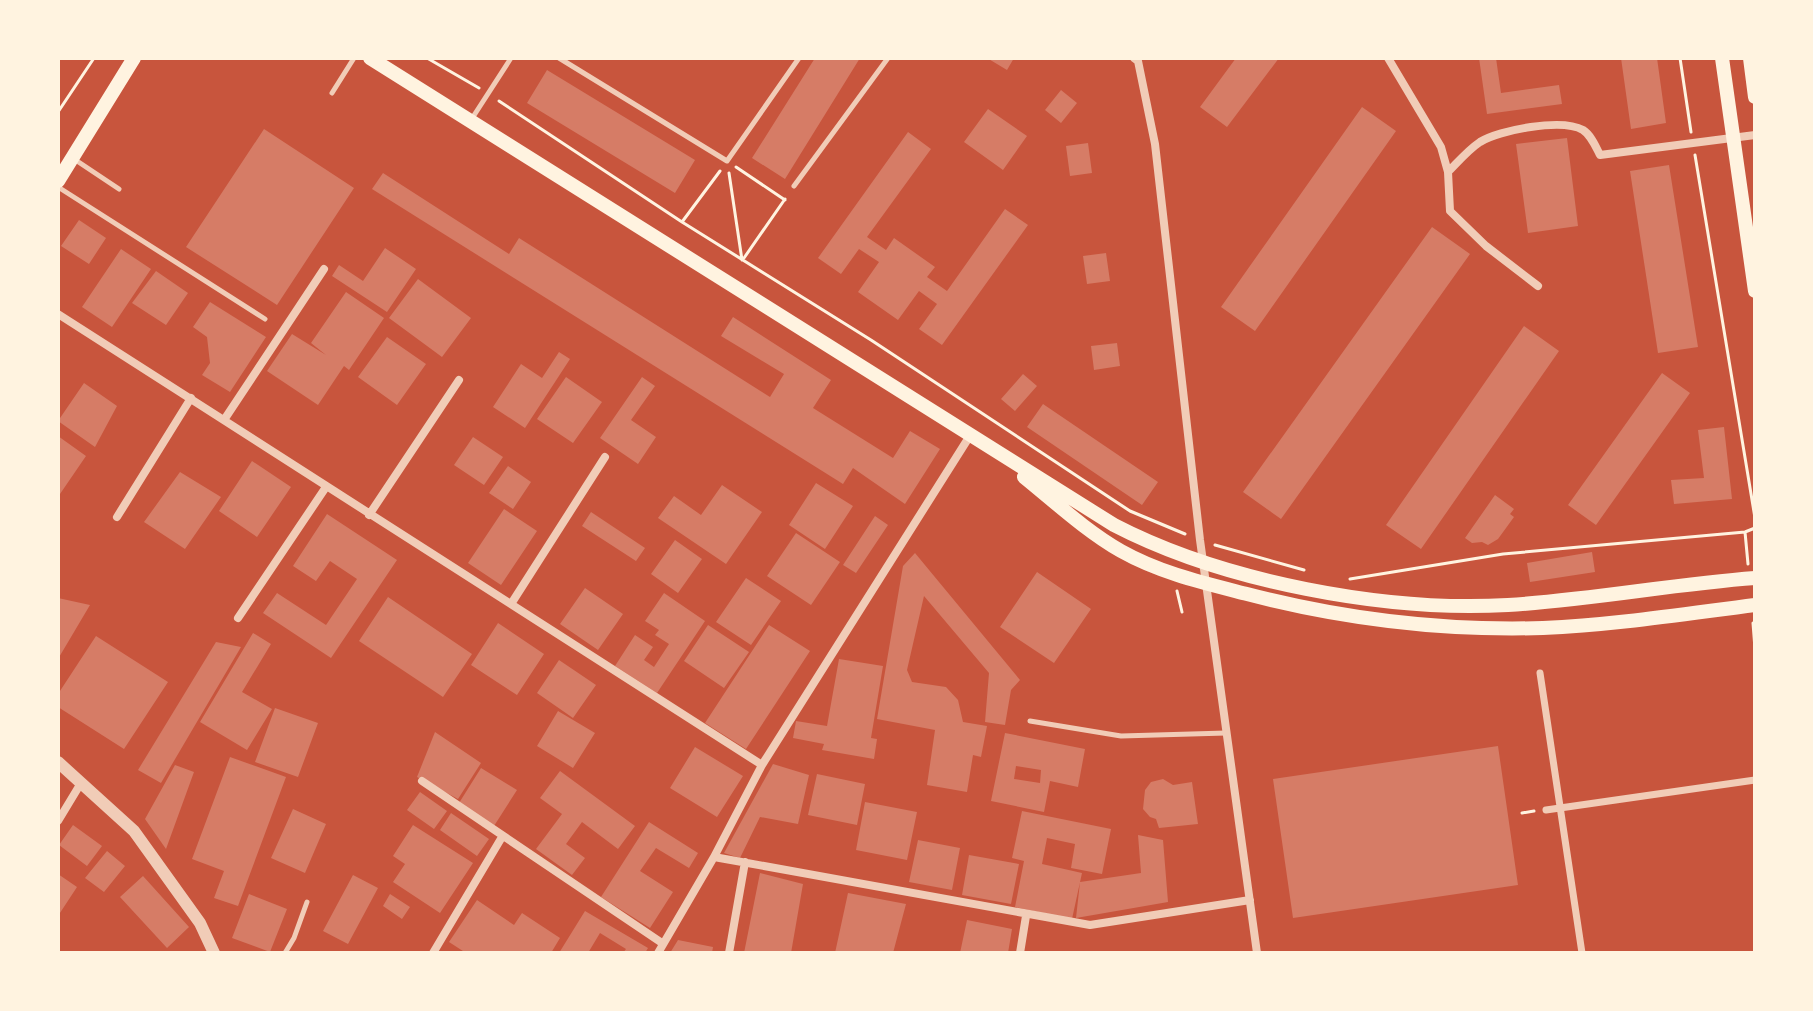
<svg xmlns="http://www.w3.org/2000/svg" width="1813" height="1011" font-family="Raleway,sans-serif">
  <rect width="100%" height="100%" fill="#c8553d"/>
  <path fill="#d67c66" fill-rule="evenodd" d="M815,58H860L785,179L752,158Z
    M987,58H1014L1007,70Z
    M1236,58H1279L1227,127L1200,107Z
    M1479,58H1496L1501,93L1559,85L1562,104L1487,114Z
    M1621,58H1657L1666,123L1631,129Z
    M547,70L695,160L675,193L527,103Z
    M1061,90L1077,103L1061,123L1045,110Z
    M1362,107L1396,131L1255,331L1221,307Z
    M988,109L1027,136L1003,170L964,142Z
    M264,129L354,188L277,305L186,247Z
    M908,132L931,149L867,237L886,250L894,238L935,267L927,277L947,291L1005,209L1028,225L942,345L919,329L937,304L919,291L898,320L858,292L879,262L859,249L841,274L818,258Z
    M1567,138L1578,226L1528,233L1516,144Z
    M1088,143L1092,173L1070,176L1066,146Z
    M1669,165L1698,347L1658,353L1630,171Z
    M383,173L509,254L519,238L770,397L784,374L721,336L733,317L831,380L813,408L893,458L910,431L940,449L905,504L853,468L843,484L372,189Z
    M79,220L106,238L89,264L61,246Z
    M1432,227L1470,254L1281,519L1243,492Z
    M385,248L416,269L387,312L332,276L339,265L363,281Z
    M121,249L151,269L112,327L82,307Z
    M1106,253L1110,281L1087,284L1083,256Z
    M156,271L188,293L166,325L132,303Z
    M418,279L471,318L442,357L389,318Z
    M346,292L384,318L349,370L344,366L318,405L267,371L292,334L326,355L311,343Z
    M210,302L266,337L230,392L202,375L210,363L207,337L193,327Z
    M1524,326L1559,351L1421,549L1386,525Z
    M387,337L426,364L397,405L358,377Z
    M1117,343L1120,366L1094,370L1091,346Z
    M559,352L570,359L525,428L493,407L521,364L542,378Z
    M1662,373L1690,393L1596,525L1568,505Z
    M1023,374L1037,386L1015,411L1001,399Z
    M566,377L602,402L573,443L537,419Z
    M642,377L655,386L631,420L656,437L638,464L600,438Z
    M84,383L117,406L95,447L58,421Z
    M1043,404L1158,482L1142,505L1027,427Z
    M1724,427L1732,499L1674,504L1671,480L1704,478L1698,430Z
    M58,436L86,456L60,494L58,492Z
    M473,437L503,457L484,485L454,465Z
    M252,461L291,487L257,537L219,511Z
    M508,466L531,482L513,509L489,493Z
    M180,472L221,497L185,549L144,522Z
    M816,483L853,506L825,549L789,525Z
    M722,485L762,512L726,564L658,518L674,496L701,515Z
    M1495,495L1514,509L1510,514L1514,517L1498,539L1488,545L1482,542L1472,543L1465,538Z
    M504,509L537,531L501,585L468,563Z
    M591,512L645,548L636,561L582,526Z
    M327,514L397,560L331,658L263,613L277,593L326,625L357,579L330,561L316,581L293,566Z
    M875,516L888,525L856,573L843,565Z
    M796,533L840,562L811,605L767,576Z
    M675,540L702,559L678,593L651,574Z
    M1592,552L1595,572L1530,582L1527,563Z
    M915,553L1020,680L1011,690L1005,725L985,722L989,673L924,596L907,670L912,682L946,687L958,700L963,722L987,726L981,757L973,755L967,792L927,785L935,730L877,719L903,566Z
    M1037,572L1091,609L1054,663L1000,627Z
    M746,578L781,601L751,645L716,622Z
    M585,588L623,614L598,650L560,624Z
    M664,593L705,621L657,693L615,666L635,635L653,647L644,660L654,667L669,644L655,635L659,630L645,621Z
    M388,597L472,654L443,697L359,641Z
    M58,598L90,605L58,659Z
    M498,623L544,654L517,695L471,665Z
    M708,625L749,652L724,688L684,661Z
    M769,625L810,651L746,749L705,723Z
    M253,633L271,644L242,692L272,709L247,750L200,722Z
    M96,636L168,682L124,749L58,707V694Z
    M216,642L241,647L161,783L138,770Z
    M839,659L883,666L871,738L877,739L874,759L822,750L824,744L793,738L796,721L827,726Z
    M559,660L596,685L573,718L537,693Z
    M275,708L318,723L298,777L255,762Z
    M558,711L595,733L573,768L537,746Z
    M435,732L481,763L458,799L417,777Z
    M1005,733L1085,749L1078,787L1050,781L1044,812L991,801ZM1016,766L1041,770L1040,783L1014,779Z
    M1498,746L1518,885L1293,918L1273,779Z
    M695,747L743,776L717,817L670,788Z
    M230,757L286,777L238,906L214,898L224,871L192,859Z
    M773,764L809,775L798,824L760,817L740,858L724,853Z
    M175,765L194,772L166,849L145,819Z
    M481,768L517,790L494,826L459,803Z
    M560,771L635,826L618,849L582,822L566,844L585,858L572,875L536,849L562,814L540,798Z
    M817,774L865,784L857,825L808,815Z
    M1163,779L1173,785L1192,782L1198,824L1159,828L1156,819L1150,817L1143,809L1145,790L1151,782Z
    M420,792L447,811L434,829L407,810Z
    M865,802L917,812L907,860L856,850Z
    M293,809L326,824L305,873L271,858Z
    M1022,811L1111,829L1102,874L1071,868L1075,844L1047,838L1042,864L1082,873L1072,919L1015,907L1024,861L1012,858Z
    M451,813L489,839L477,856L440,830Z
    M649,822L698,853L689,868L656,848L640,871L673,892L650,928L601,897Z
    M73,825L102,846L87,866L59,845Z
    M413,825L473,863L440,913L393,882L405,864L393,856Z
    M1138,835L1163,840L1168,902L1076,918L1080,882L1141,873Z
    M918,840L960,848L952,890L909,882Z
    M107,851L125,866L104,892L85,878Z
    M969,855L1019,864L1011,904L962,895Z
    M760,873L803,884L791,953H744Z
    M58,874L77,887L58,916Z
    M353,875L378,888L348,944L323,931Z
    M143,876L189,927L167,948L120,897Z
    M848,893L906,904L893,953H835Z
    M249,894L287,909L270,952L232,938Z
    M390,894L410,907L402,919L383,906Z
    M477,900L514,925L522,913L560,938L551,953H466L449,942Z
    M585,911L648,948L645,953H623L626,949L600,933L588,953H559Z
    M967,920L1012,929L1008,953H960Z
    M678,940L713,947L712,953H670Z"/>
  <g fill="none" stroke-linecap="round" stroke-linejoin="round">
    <path stroke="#fff3e0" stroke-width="3" d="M427,58L479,88
      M1680,58L1691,132
      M499,101L682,222L871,340L1130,511L1185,534
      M58,112L94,58
      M1695,155L1755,518
      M736,167L785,200
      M729,173L742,260
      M682,222L720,171
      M744,258L785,199
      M1745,532L1748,564
      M1215,545L1304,570
      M1350,579L1503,554L1745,532L1755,528
      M1177,591L1182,612
      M1753,623L1755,649
      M1522,813L1534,811"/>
    <path stroke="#f1ccb7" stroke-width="5" d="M559,58L727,161L799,58
      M332,93L354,58
      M471,120L511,58
      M74,159L119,189
      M794,186L888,58
      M58,187L265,319
      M1030,721L1121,736L1226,733
      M285,953L294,938L307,902"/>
    <path stroke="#f1ccb7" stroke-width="7" d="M1540,673L1582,953
      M1546,810L1755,780"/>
    <path stroke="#f1ccb7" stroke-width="8" d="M1134,58L1138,61L1155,144L1200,540L1257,953
      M1388,58L1441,147L1448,172C1458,162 1468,150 1480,142C1499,130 1562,118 1583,130C1591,135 1596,147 1600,155L1755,135
      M1448,172L1450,211L1486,246L1538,286
      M58,314L762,765
      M224,420L324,269
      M971,434L762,765L714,857L1090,925L1250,900
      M369,515L459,380
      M117,517L191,398
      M511,604L605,457
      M238,618L326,487
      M422,781L662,943
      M58,821L81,783
      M433,953L502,837
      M658,953L714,857
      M729,953L745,862
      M1020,953L1026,916"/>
    <path stroke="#f1ccb7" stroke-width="12" d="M58,762L134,831L200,923L214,953"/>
    <path stroke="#fff3e0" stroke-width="14" d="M370,58L1114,525C1224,582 1385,612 1508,605C1591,600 1673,584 1755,578
      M1722,58L1755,291
      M1750,58L1755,97
      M58,181L134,58
      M1024,477C1055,502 1086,531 1121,551C1160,573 1204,583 1247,594C1343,619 1444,631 1543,628C1614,625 1684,614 1755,605"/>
  </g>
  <rect width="1813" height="1011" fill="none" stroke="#fff3e0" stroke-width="120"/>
</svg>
